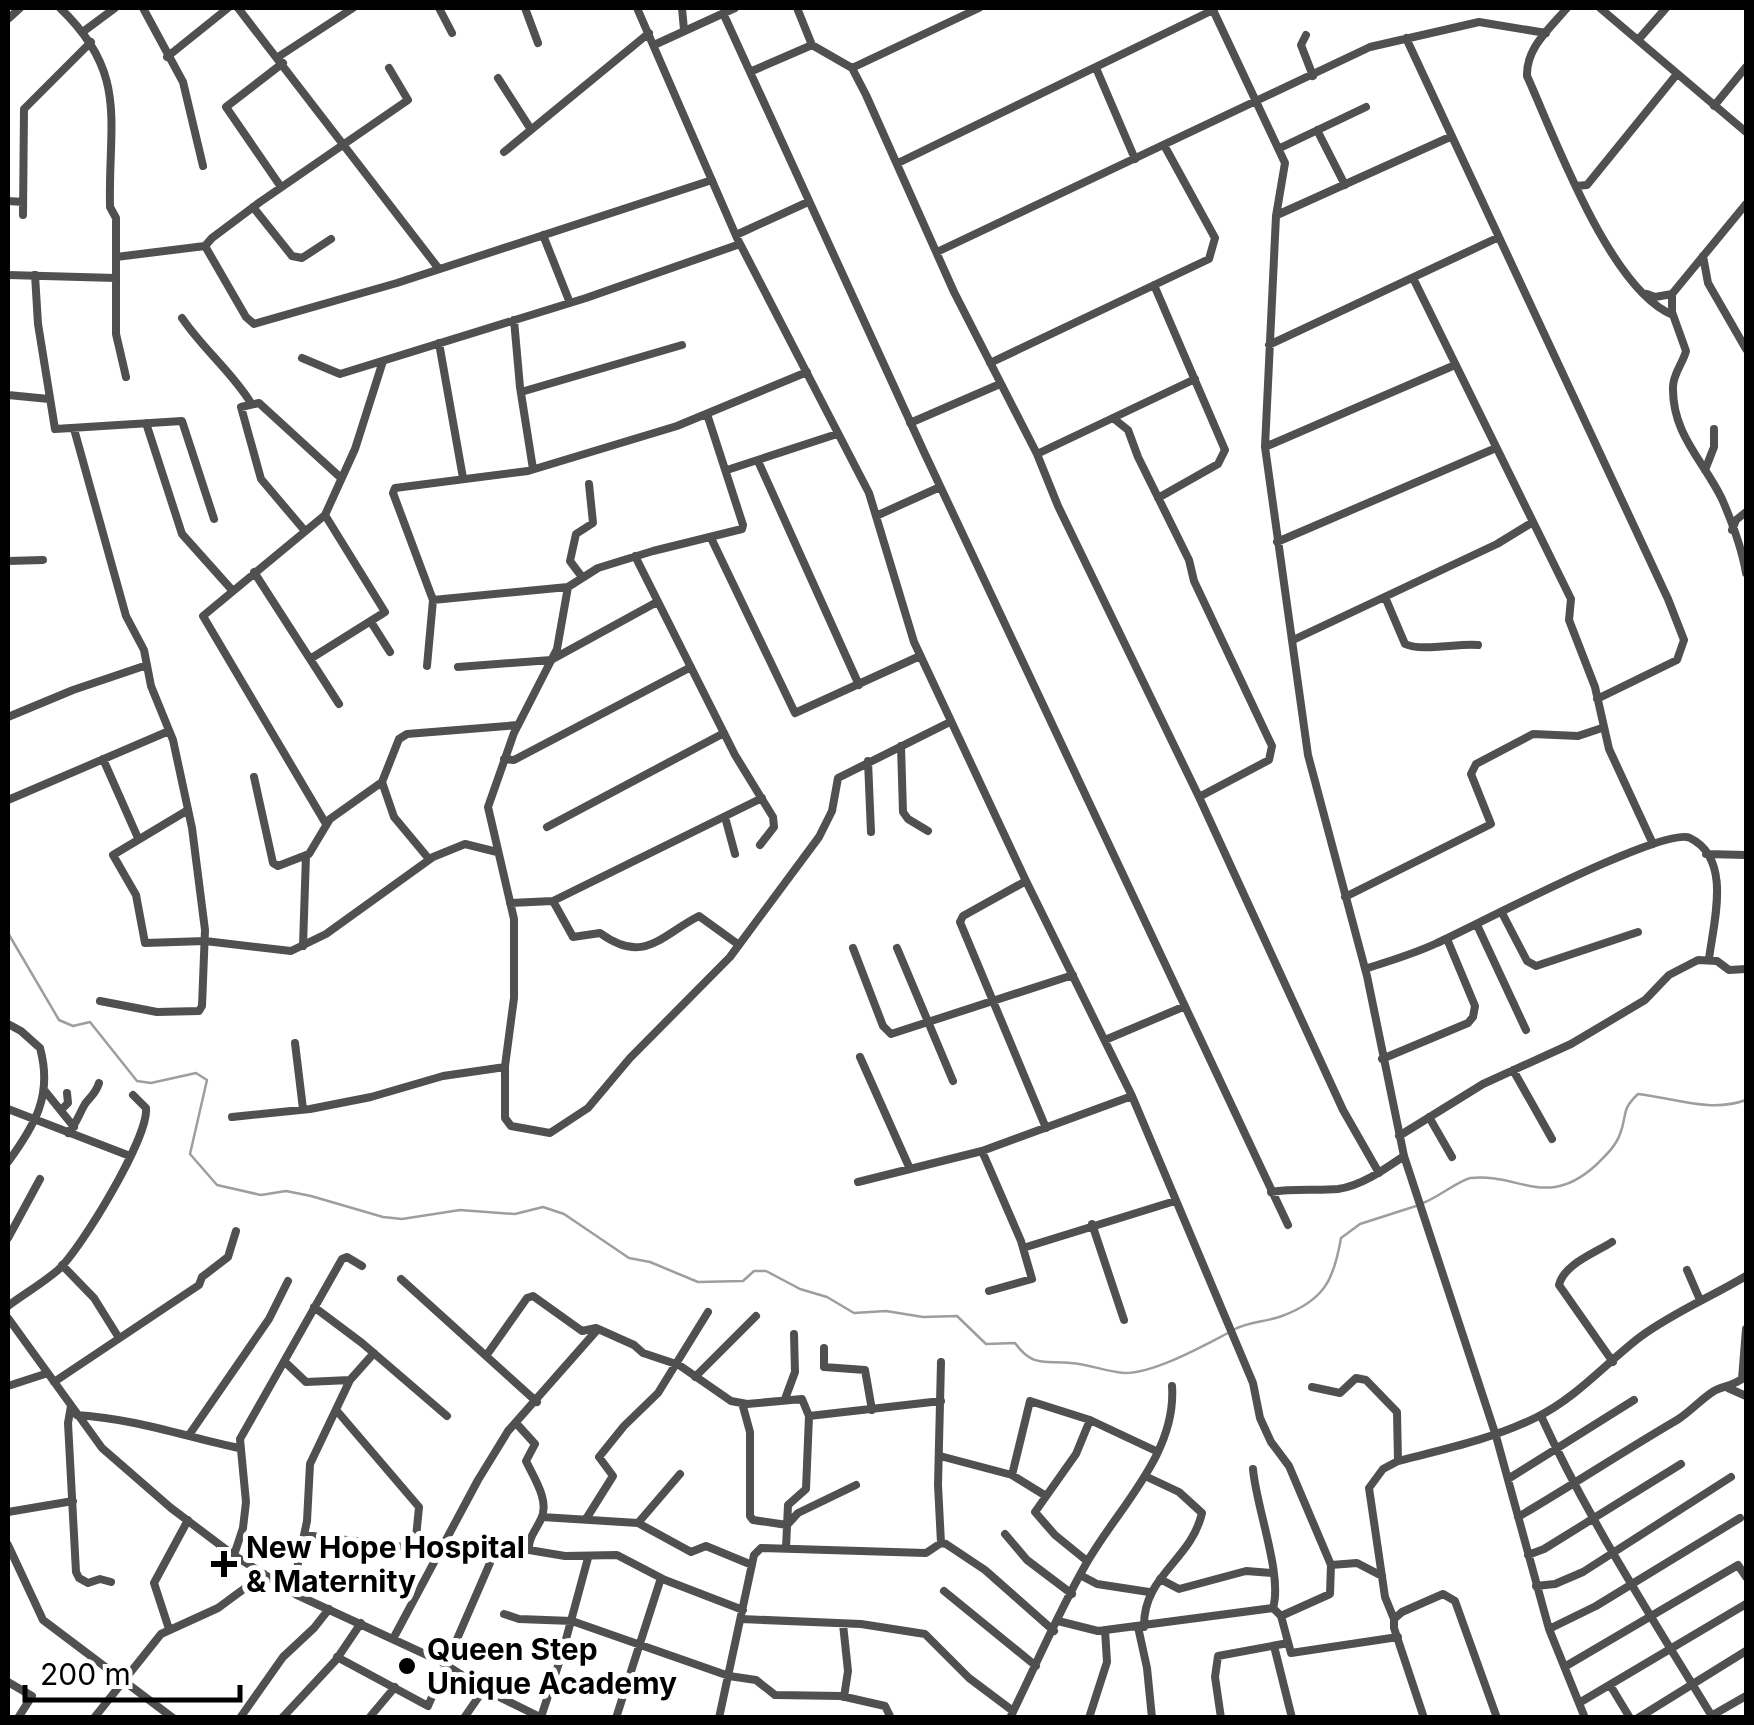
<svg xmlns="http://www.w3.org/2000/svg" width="1754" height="1725" font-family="Inter,sans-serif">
  <rect width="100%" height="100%" fill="#fff"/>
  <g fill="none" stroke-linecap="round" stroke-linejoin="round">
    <path stroke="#9e9e9e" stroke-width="2.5" d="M8,933L59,1020L73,1026L90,1022L137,1081L151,1083L196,1073L207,1080L190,1154L217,1185L261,1195L286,1191L311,1196L383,1217L402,1219L460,1210L515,1214L543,1207L564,1214L629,1258L650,1262L698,1282L743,1281L754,1271H766L800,1289L827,1297L854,1313L886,1311L923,1317L957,1316L986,1344L1015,1343C1033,1368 1045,1360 1071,1363C1089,1364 1106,1372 1125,1373C1154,1373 1201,1347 1228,1333
      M1423,1203C1437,1198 1461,1179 1471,1178C1519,1173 1547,1210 1596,1165C1605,1156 1616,1146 1620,1134C1628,1114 1620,1111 1638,1094C1675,1098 1710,1113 1746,1100
      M1235,1329C1250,1321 1266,1322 1282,1316C1325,1300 1334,1279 1341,1238L1360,1224L1416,1206"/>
    <path stroke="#505050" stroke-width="8" d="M60,8C129,74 108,121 110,207L116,218V334L126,377
      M143,8L183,82L203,166
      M238,8L439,269
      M439,8L452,33
      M525,8L538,43
      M637,8L737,238L869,493L914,642L1026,881L1132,1096L1253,1383L1260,1418L1271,1442L1289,1466L1331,1565
      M682,8L684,30
      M797,8L812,45
      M1215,8L1213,10L1285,163L1276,216L1265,447L1308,755L1367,976L1404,1156L1496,1436L1549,1629L1585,1718
      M1567,8C1550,28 1526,48 1527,76C1555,138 1610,290 1673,315
      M1600,8L1746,132
      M723,13L924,452L1288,1225
      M8,19L20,8
      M84,31L115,8
      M1306,35L1301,45L1313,76
      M1406,38L1668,599L1684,640L1677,660L1597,699
      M1638,40L1666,8
      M654,45L735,8
      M167,57L228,8
      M278,57L353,8
      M852,68L979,8
      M1096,68L1135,159
      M752,71L812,45L852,68L866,95L954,292L1037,454L1058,506L1199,797L1343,1110L1379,1173
      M498,78L530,128
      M1714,106L1746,67
      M1317,130L1345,185
      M1280,148L1366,107
      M504,152L649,33
      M898,163L1213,10
      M1576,186L1587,185L1677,74
      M281,187L226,107L283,63
      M8,201L23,202
      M1746,204L1672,294V312L1686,351C1683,363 1673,374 1673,387C1672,434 1703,460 1722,499C1732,522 1742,549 1746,573
      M253,207L292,256L302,258L331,239
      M23,215L24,109L91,42
      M1277,215L1450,137
      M543,235L570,303
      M736,235L808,202
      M205,246L246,317L254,324L397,283L712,180
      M937,252L1370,47L1479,22L1546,33
      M1703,256L1708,283L1746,349
      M116,257L205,246L212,238L260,202L408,100L389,68
      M8,275L116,278
      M35,275L38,324L55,429L182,421L214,519
      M1413,278L1571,599L1569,620L1595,687L1609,749L1653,844
      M1154,285L1225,450L1218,464L1158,498
      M1647,294L1655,297L1672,294
      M182,318C203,349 231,371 251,403
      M514,320L520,387L533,469
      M439,343L463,478
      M1269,345L1497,238
      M302,358L340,374L586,298L740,244
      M990,363L1209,259L1215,238L1164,145
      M521,392L682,345
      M8,395L49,399
      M1113,418L1128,430L1138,457L1189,560L1194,581L1272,746L1269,760L1199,797
      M146,423L182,534L232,590
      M910,423L1000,384
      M74,429L126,616L144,650L151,686L173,740L192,828L205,930L202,1006L199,1011L157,1012L100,1001
      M1265,447L1455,365
      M1037,454L1195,379
      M758,461L859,685
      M727,470L837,434
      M1705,470L1714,447V429
      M876,516L940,487
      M1732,530L1736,520L1746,512
      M305,531L261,479L241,407L259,403L341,478
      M711,538L795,713L920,656
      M1277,542L1496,448
      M635,556L735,755L773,817L774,827L760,845
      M8,561L43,560
      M254,572L339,704
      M582,577L570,561L576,534L593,523L589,484
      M568,587L557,649L514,733L488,807L514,919V998L505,1066V1118L511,1126L550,1133L588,1108L630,1058L730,957L819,837L832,811L838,778L950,722
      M1385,597L1405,644C1422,652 1457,643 1478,645
      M433,600L568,587L598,568L653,551L742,529L743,525L707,414
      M371,622L390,652
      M1293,640L1497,544L1533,522
      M310,659L385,612L325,515
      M427,666L433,600L393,493L395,488L528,471L677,426L807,372
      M458,667L551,660L657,602
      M8,717L73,690L147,665
      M901,746L903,812L908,819L928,831
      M103,759L138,838
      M504,759L514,760L691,667
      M868,761L871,832
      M254,777L273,863L278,866L309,854L330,819L382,782L399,739L407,734L518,725
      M382,782L394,817L429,859
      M8,800L169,731
      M188,810L113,855L136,895L145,943L205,941L291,951L326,934L433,857L465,844L497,852
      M725,817L735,854
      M326,824L203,616L325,515L355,449L383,361
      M547,827L724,733
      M1706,854L1746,855
      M1026,881L963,916L960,922L1046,1128
      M1345,897L1491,824L1471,774L1476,764L1533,734L1578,736L1602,728
      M553,901L573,937L600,933C644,965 660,936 699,916L739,945
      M510,903L553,901L762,798
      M1502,913L1527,961L1536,966L1638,932
      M1477,925L1526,1030
      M303,946L306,855
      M853,948L883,1026L891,1034L1073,975
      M897,948L953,1081
      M1365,969C1389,961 1414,954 1437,943C1473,927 1665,825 1690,838C1733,859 1713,924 1709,959
      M8,1024L21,1031L40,1048C53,1095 35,1125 8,1162
      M1105,1040L1183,1007
      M295,1043L303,1109
      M860,1057L910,1169
      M1382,1059L1468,1023L1473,1017L1475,1006L1447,939
      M1513,1070L1552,1139
      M45,1091L74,1127
      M8,1109L130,1156
      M62,1109L68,1103L67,1093
      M232,1117L310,1109L371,1097L443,1076L505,1067
      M1429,1117L1452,1157
      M68,1133C77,1123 79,1114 85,1104C92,1095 96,1093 99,1083
      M1399,1136L1483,1084L1571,1044L1645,1000L1669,975L1698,960L1717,961L1729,970L1746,969
      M982,1151L1021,1241L1032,1279L989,1291
      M858,1182L982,1151L1132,1096
      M1271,1192C1295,1188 1317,1191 1338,1189C1361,1186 1385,1169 1404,1156
      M1092,1224L1124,1320
      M8,1238L40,1179
      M1612,1242C1595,1253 1564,1264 1559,1285L1613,1362
      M1023,1248L1175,1201
      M62,1265L94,1298L119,1338
      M1687,1270L1700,1300
      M401,1279L537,1402
      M8,1306C24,1294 43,1283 58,1270C81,1249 149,1137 146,1108L133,1095
      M314,1307L362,1343L447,1416
      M8,1318L102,1448L171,1508L232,1554L297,1595L440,1661L487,1691L542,1718
      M824,1348V1367L865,1370L872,1410
      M486,1356L527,1298L533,1296L582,1331L596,1328L634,1345L643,1353L679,1365L731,1401L747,1404L802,1399L809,1416L806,1489L788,1505L786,1548
      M285,1362L306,1382L350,1380
      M941,1362L938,1485L941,1543
      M695,1377L756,1316
      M54,1382L199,1285L202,1277L228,1257L236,1231
      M8,1386L48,1373
      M1312,1387L1340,1393L1356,1378L1366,1380L1397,1412L1398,1461C1445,1449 1493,1439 1537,1417C1576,1398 1606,1363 1640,1337C1674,1312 1711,1297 1746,1276
      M1728,1388L1746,1396
      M785,1399L795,1372L794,1334
      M742,1403L750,1432V1516L753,1520L787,1525L798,1513L856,1485
      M71,1406L68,1423L76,1572L79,1578L88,1583L100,1579L111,1582
      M337,1411L419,1507L415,1548
      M77,1415C136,1419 183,1436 239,1448
      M809,1416L941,1401
      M1541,1416C1589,1521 1653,1619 1713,1718
      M516,1423L535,1444L526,1461C534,1478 550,1501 541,1519C536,1530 528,1538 529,1550L565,1556L617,1555L665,1580L743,1610
      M189,1435L269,1319L288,1281
      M940,1456L1012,1475L1046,1496
      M1253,1469C1256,1507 1283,1575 1273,1608L1281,1616L1291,1653L1398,1637
      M1012,1475L1030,1401L1090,1420L1156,1451
      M1508,1479L1634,1400
      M8,1512L73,1501
      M542,1517L638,1523L691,1552L706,1546L752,1565
      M1518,1517C1571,1486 1624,1451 1677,1420C1690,1412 1701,1399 1714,1391C1723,1386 1732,1386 1742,1379L1746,1329
      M586,1519L613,1476L599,1457L624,1426L658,1393L708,1312
      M638,1523L680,1474
      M1005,1534L1027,1560L1072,1594
      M304,1535C350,1541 395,1544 441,1553
      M8,1545L43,1620L173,1718
      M234,1555L243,1528L246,1502L240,1439L342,1259L347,1257L362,1266
      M1528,1555L1544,1549L1681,1464
      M1087,1561L1055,1535L1035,1512L1076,1454L1090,1420
      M1080,1575L1097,1584L1149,1592
      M1160,1579L1179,1589L1246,1571L1272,1573
      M1536,1586L1555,1584L1583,1572L1731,1477
      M944,1591L1036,1666
      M292,1592L307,1521L310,1464L350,1380L374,1353
      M504,1614L519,1619L572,1621L729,1676L756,1680L775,1695L841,1696L885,1706L891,1718
      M1281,1616L1330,1594L1331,1565L1357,1563L1382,1576
      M741,1619L861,1624L925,1634L969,1678L1013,1711
      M1394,1619L1385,1597L1369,1488L1383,1469L1398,1461
      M1058,1621L1098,1631L1273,1608
      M843,1624L848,1671L844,1697
      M1138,1627L1147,1668L1152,1718
      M1144,1627C1143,1575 1191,1561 1202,1513L1179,1492L1145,1476
      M169,1629L154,1583L188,1520
      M1549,1629L1596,1606L1740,1518
      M393,1639L478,1480L508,1431L598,1329
      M1274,1646L1292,1718
      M337,1657L428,1706L490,1563
      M1566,1666L1738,1565L1746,1577
      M8,1682L32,1696L18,1718
      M1610,1685L1630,1718
      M1579,1703L1746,1604
      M1711,1716L1746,1696
      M541,1717L562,1654L588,1558
      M94,1718L161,1634L218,1608L264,1574
      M240,1718L283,1657L314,1628L329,1609
      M282,1718L336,1660L361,1623
      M369,1718L395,1687
      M464,1718L484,1689
      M616,1718L661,1578
      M719,1718L754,1555L761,1548L926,1553L941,1543L946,1544L985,1570L1054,1631
      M1010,1718C1035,1667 1058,1613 1086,1564C1117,1509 1177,1454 1172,1386
      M1089,1718L1107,1662L1105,1630
      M1221,1718L1215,1677L1218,1656L1288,1643
      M1424,1718L1394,1628V1619L1402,1612L1443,1594L1455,1601L1497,1718
      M1638,1718L1746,1651"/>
  </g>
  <g fill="#000" stroke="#fff" stroke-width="4">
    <path d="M219 1549h10v10h10v10h-10v10h-10v-10h-10v-10h10z"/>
    <circle cx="407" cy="1666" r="10"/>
  </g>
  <g text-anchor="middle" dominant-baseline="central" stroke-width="10" stroke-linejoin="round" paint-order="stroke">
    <g font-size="30" font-weight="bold" fill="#000" stroke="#fff" text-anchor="start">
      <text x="246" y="1547">New Hope Hospital<tspan x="246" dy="34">&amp; Maternity</tspan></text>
      <text x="427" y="1649">Queen Step<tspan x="427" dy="34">Unique Academy</tspan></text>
    </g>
  </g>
  <rect width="1754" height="1725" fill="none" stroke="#000000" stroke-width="20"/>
  <path d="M25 1685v15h215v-15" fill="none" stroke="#000000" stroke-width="5"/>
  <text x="40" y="1685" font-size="30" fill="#000000" stroke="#ffffff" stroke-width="8" paint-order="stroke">200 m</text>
</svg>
